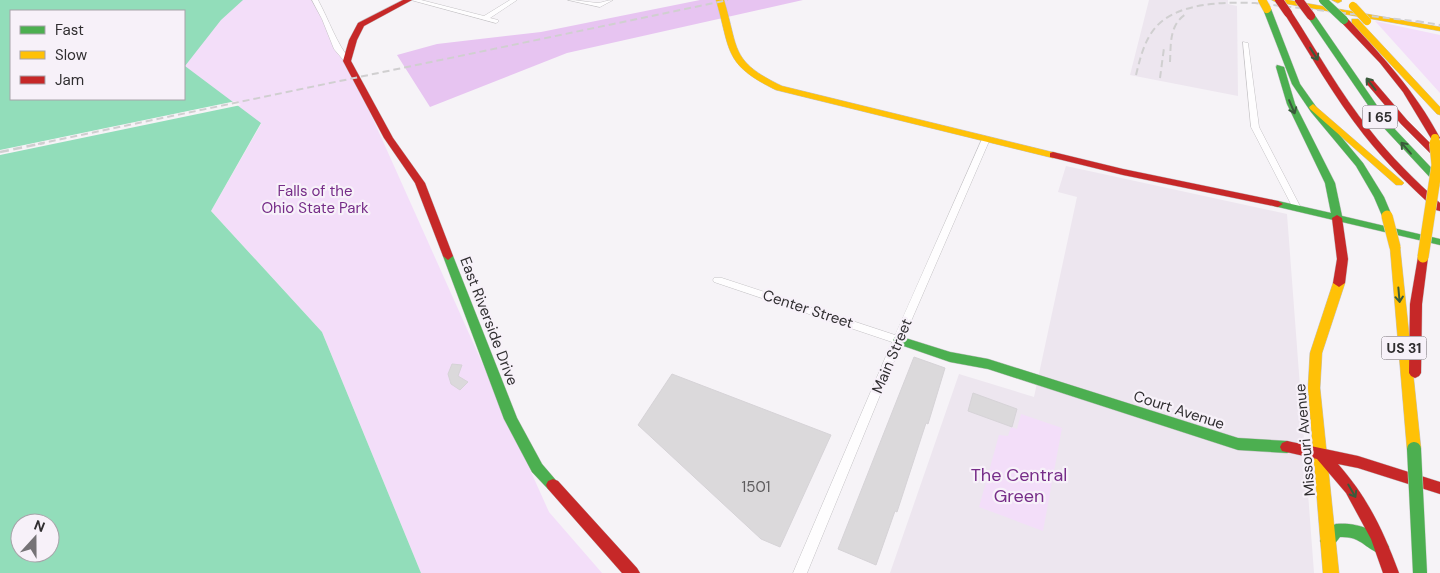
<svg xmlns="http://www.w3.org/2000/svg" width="1440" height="573" font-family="'DM Sans',sans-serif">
  <rect width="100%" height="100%" fill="#f6f3f7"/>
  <path fill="#ede6ef" d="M1149,0H1228V4L1237,6L1238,96L1130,75Z
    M1066,166L1287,214L1314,573H890L959,374L1034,397L1077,197L1058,192Z"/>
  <path fill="#f3def9" d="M175,0H315L347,61L549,512L602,573H421L322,332L211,211L261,124L184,99V11Z
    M1375,21L1440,35V93Z
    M1021,414L1062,428L1043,531L979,507L999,435L1008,436L1011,427L1017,429Z"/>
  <path fill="#e7c4f1" d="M700,0H803L567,53L430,107L397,55L437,44L541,32Z"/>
  <path fill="#92ddba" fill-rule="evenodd" d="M0,0H243L221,20L185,66L261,123L211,211L322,332L421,573H0ZM11,11H184V99H11ZM20,523H50V553H20Z"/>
  <path fill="#f6f3f7" d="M236,101L241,105L0,155V150Z"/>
  <path fill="#dbd9db" stroke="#d6d3d7" d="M914,357L945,368L928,424L926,423L897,512L895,511L876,565L838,549Z
    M452,364L462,365L458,376L468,382L460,390L451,384L448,374Z
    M672,374L831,435L780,547L761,539L638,425Z
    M973,393L1017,409L1012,427L968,411Z"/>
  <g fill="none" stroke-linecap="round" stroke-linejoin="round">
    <g stroke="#c4c2c5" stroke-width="1">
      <path id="street" d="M312,0H318C329,20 336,43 351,61L349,62H345L334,49L322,19Z
        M411,0H421L484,16L510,0H517L490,18L498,20V22L496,23Z
        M568,0C578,0 587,2 597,3C602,3 607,0 613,0L600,7Z
        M1243,42L1248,43L1259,127L1301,208L1300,210L1297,211L1293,208L1251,127Z
        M983,137H986L990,139L899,349L807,573H793L892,342L714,282L713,280L714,278H722L895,335Z"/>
    </g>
    <g stroke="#c4c2c5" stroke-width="1">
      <path id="fast" d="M1264,7L1271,9L1300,84L1317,108L1363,163L1384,197L1392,216L1391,218H1383L1374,197L1356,166L1311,112L1292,84L1263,9Z
        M1308,14H1314L1389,123L1440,177V186L1437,185L1383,127L1307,16Z
        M1277,65L1284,67L1295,104L1335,183L1342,216L1440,239V245L1274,206L1273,204L1274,202L1278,201L1331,213L1325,183L1287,104L1276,67Z
        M448,252L453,256L517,418L542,464L560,485L558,489L553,491L548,489L532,472L504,419L443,256Z
        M899,336L950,352L988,359L1238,438L1287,441L1292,443L1294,447L1292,451L1287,453L1238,450L988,369L950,362L895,343L893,340L895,337Z
        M1336,524C1354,522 1381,529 1389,547L1386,552L1381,554C1364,548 1361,536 1340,537L1333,546L1328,548L1323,546L1320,541C1324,534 1328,527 1336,524Z"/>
    </g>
    <g stroke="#c4c2c5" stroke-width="1">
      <path id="slow" d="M716,0H724C739,50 730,61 782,86L1056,153L1058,155L1053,158L776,90C723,64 731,51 716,0Z
        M1272,0H1288L1440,27V31L1276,2Z
        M1332,0H1341L1342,1L1338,3Z
        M1352,19H1358L1440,107V115L1437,114L1352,23Z
        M1313,104L1402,181L1404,183L1402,185H1396L1310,109L1309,107Z
        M1395,243L1400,247L1421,449L1419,453L1414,455L1409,453L1407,449L1390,247Z
        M1339,279L1345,283L1322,353L1320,388L1339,573H1323L1308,388L1310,353L1333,283Z"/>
    </g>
    <g stroke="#c4c2c5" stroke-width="1">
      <path id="jam" d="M403,0H412L364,26L357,40L351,61L393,138L425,183L453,256L448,260L443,256L415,183L384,138L343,61L349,40L358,23Z
        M1285,11H1291C1317,51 1340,93 1370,130C1391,157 1415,180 1440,203V211L1436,210C1411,187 1386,163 1364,135C1334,97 1310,54 1284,13Z
        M1341,18H1347C1382,56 1416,92 1440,138L1438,140H1432L1403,92L1380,63L1341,22Z
        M1366,79H1372L1407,120L1440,153V161L1437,160L1401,124L1366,83Z
        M1053,152L1123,169L1278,201L1283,204L1278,207L1123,175L1050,157V153Z
        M1337,215L1342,218L1348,259L1345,283L1339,287L1333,283L1337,259L1332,218Z
        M1423,253L1428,257L1422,304L1421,373L1419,376L1415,378L1411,376L1409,373L1410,304L1418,257Z
        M1287,441L1358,456L1440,482V494L1358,468L1338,464C1368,498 1383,530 1399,573H1383L1371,539L1346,493L1317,459L1282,451L1280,447L1282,443Z
        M553,479L558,481L637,568L640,573H622L548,489L546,485L548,481Z"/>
    </g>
    <use href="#street" fill="#fefdfe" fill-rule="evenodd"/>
    <use href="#fast" fill="#4caf50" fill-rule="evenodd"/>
    <use href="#slow" fill="#ffc107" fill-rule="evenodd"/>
    <use href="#jam" fill="#c62828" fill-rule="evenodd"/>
    <path stroke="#d0cfd0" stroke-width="2" stroke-dasharray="7 4" stroke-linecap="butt" d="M1417,21L1440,25
      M1170,62C1171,44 1169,25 1186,14
      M1136,75C1140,59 1144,41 1155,28C1177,2 1224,2 1255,3L1422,22
      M1160,78L1164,48
      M38,144L728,0"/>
    <path stroke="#d0cfd0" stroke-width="2.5" stroke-dasharray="9 4.5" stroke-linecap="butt" d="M0,152L44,143"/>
    <g stroke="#d2d1d2" stroke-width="9" stroke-linecap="butt">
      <path id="fast-bridge-far1" d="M1323,0L1344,20"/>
    </g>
    <g stroke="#d2d1d2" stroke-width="15" stroke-linecap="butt">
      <path id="fast-bridge" d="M1414,449L1420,573"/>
    </g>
    <g stroke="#d2d1d2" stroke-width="9" stroke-linecap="butt">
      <path id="slow-bridge-far1" d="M1262,0L1267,9
        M1353,6L1367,21
        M1435,138V144"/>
    </g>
    <g stroke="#d2d1d2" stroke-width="12" stroke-linecap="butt">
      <path id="slow-bridge" d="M1387,216L1395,247
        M1423,257L1437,165L1435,143"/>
    </g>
    <g stroke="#d2d1d2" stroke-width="9" stroke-linecap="butt">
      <path id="jam-bridge" d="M1279,0L1288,13
        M1299,0L1311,16"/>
    </g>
    <use href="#fast-bridge-far1" stroke="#4caf50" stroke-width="8"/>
    <use href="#fast-bridge" stroke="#4caf50" stroke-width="14"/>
    <use href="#slow-bridge-far1" stroke="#ffc107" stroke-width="8"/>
    <use href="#slow-bridge" stroke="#ffc107" stroke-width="11"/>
    <use href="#jam-bridge" stroke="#c62828" stroke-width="8"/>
  </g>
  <defs><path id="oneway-shaft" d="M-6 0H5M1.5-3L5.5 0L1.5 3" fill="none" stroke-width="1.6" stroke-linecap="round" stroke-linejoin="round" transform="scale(1.25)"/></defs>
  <g stroke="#3a5b3b">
    <use href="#oneway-shaft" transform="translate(1314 54) rotate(58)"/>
    <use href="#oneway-shaft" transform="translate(1371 84) rotate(-128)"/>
    <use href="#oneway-shaft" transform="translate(1292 107) rotate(67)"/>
    <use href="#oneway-shaft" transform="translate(1406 148) rotate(-131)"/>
    <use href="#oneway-shaft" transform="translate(1399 295) rotate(85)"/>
    <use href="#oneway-shaft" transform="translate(1352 491) rotate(60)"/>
  </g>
  <g text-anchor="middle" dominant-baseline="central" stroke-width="4.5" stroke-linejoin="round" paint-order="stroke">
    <g fill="#f7f1f9" stroke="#6c686c" stroke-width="1">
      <rect x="1362.5" y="105.5" width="35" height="23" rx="4"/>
      <rect x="1381.5" y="336.5" width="45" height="23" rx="4"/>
    </g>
    <g font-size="14" font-weight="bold" fill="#302e30">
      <text x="1380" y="117">I 65</text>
      <text x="1404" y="348">US 31</text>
    </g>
    <g font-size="15" fill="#762d88" stroke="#f7f1f9">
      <text x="315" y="191">Falls of the<tspan x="315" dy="17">Ohio State Park</tspan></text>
    </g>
    <g font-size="15" fill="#302e30" stroke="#f7f1f9">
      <text transform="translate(808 309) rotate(18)">Center Street</text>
      <text transform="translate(489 321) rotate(69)">East Riverside Drive</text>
      <text transform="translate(892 356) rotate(-67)">Main Street</text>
      <text transform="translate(1179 410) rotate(18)">Court Avenue</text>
      <text transform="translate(1305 440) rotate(-95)">Missouri Avenue</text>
    </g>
    <g font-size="15" fill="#5e5c5e">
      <text x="756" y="487">1501</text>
    </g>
    <g font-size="18" fill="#762d88" stroke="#f7f1f9">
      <text x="1019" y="475">The Central<tspan x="1019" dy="21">Green</tspan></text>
    </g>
  </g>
  <rect x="10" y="10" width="175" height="90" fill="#f7f1f9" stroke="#a7a3a9"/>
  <rect x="20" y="26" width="25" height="8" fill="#4caf50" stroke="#a7a3a9"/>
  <text x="55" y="35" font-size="15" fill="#302e30">Fast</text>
  <rect x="20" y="51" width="25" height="8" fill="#ffc107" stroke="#a7a3a9"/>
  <text x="55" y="60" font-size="15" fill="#302e30">Slow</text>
  <rect x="20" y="76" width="25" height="8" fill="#c62828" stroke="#a7a3a9"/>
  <text x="55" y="85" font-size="15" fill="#302e30">Jam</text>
  <g transform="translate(35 538) rotate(21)"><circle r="24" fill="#f7f1f9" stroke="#a7a3a9"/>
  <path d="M0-4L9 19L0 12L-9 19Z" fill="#757376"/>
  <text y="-8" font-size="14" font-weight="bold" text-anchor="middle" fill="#302e30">N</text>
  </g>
</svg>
